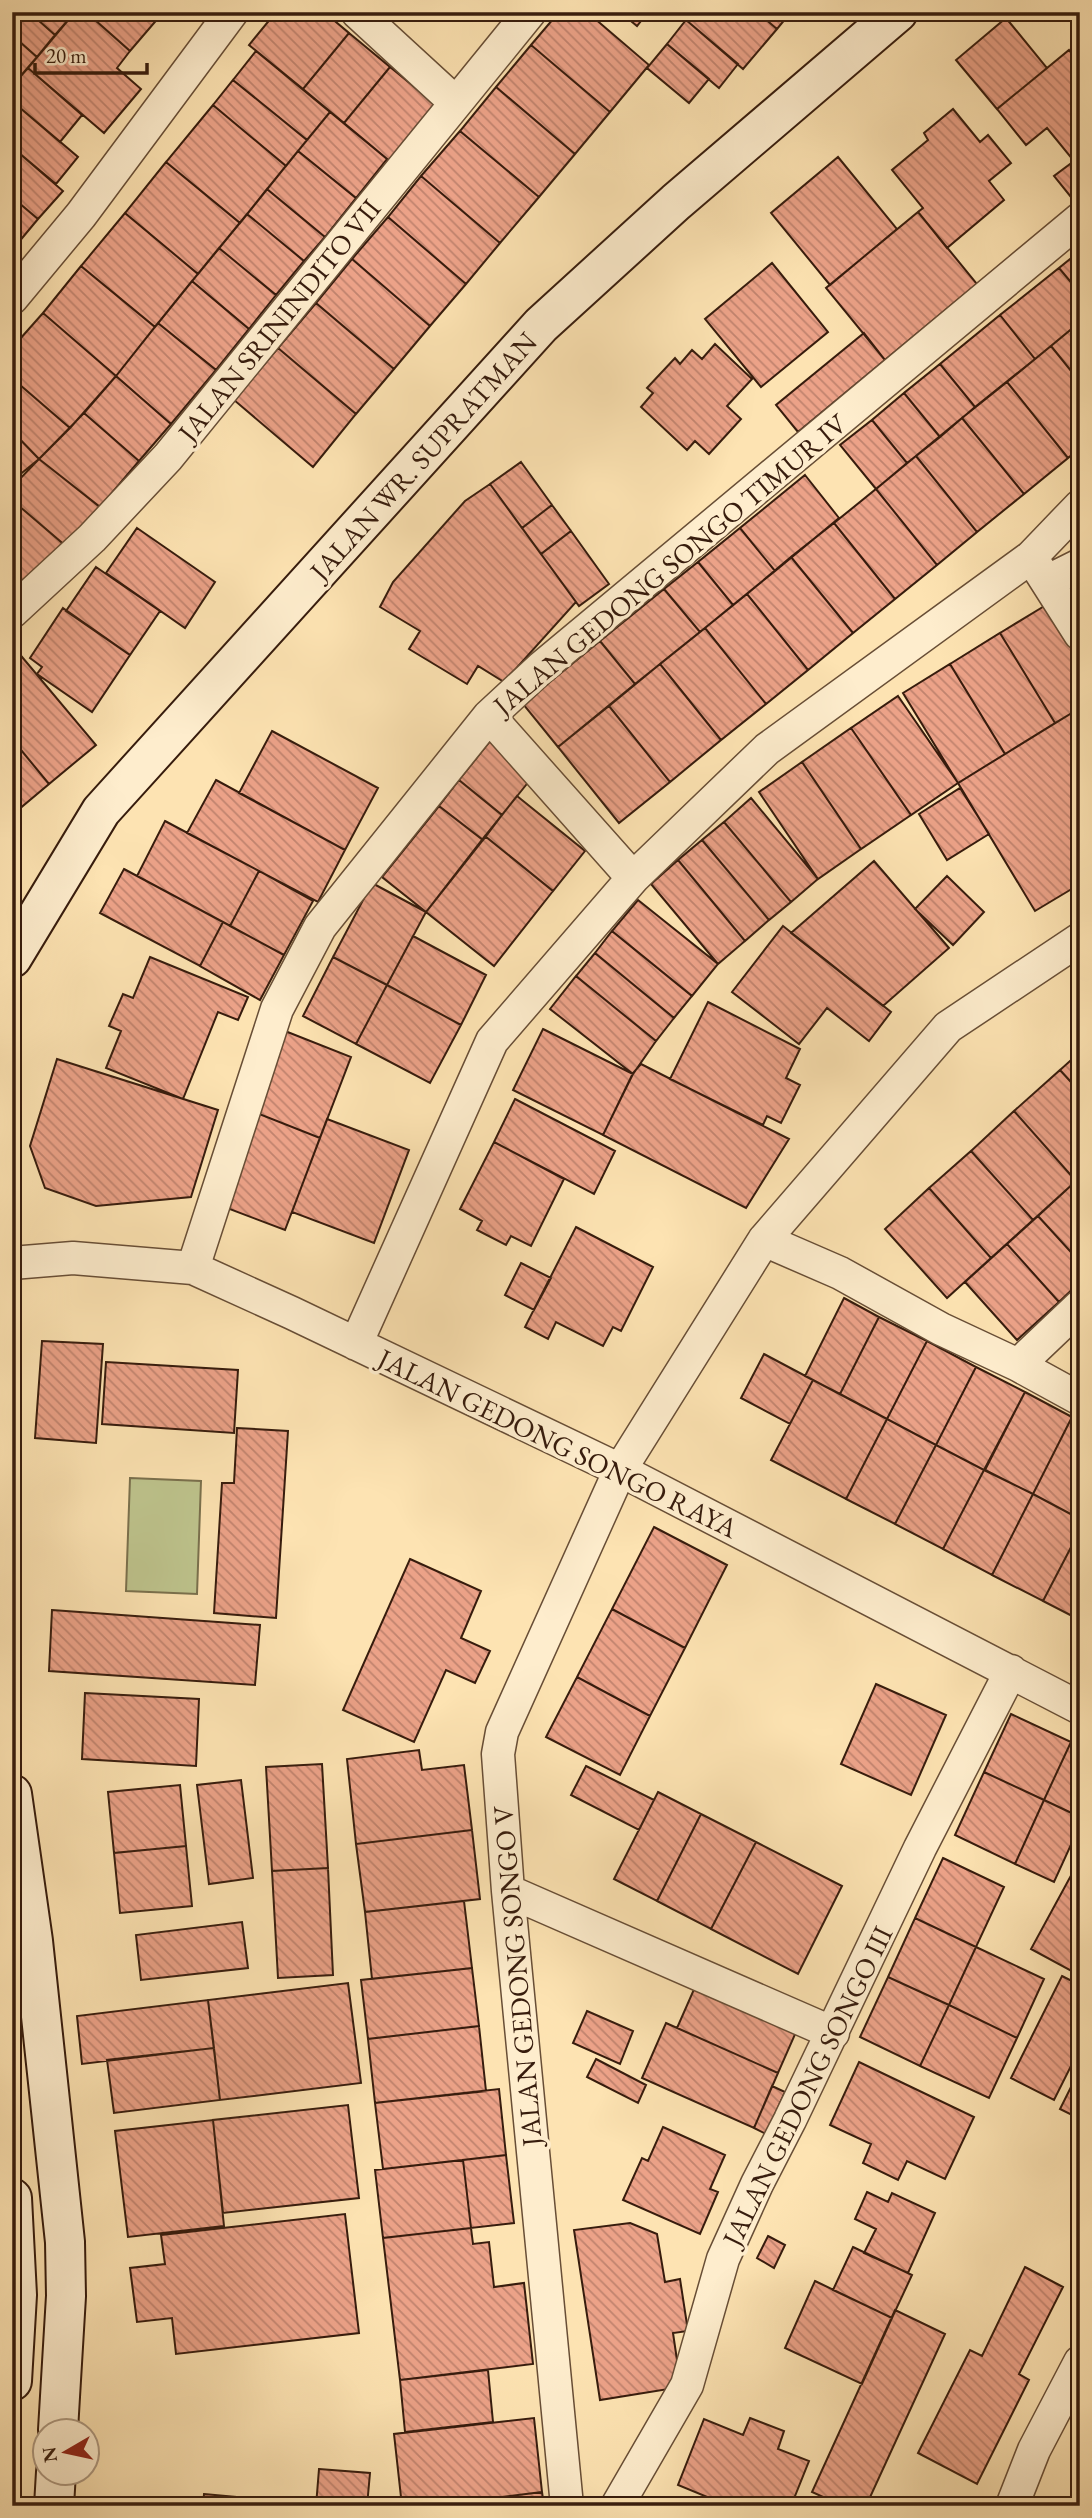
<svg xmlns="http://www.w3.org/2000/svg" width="1092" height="2518" font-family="'EB Garamond',serif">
  <defs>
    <pattern id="building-back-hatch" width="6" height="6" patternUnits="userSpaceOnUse" patternTransform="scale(1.75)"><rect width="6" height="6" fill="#eca288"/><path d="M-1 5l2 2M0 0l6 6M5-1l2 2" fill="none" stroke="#c0836e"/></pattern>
  </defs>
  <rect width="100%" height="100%" fill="#fde3b2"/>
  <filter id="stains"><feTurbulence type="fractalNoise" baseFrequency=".00286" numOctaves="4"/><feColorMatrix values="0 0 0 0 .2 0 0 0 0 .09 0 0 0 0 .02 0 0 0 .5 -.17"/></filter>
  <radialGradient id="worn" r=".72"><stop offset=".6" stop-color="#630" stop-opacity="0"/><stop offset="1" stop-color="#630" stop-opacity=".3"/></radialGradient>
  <path fill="#bec48d" stroke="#7a704d" stroke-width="2" d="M130,1478L201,1481L197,1594L126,1591Z"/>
  <path fill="url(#building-back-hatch)" stroke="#371c0d" stroke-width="2" d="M12,12H29L55,35L37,57L12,35Z
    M29,12H75L55,35Z
    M75,12H86L130,51L117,68L141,89L104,133L28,68Z
    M86,12H156L160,16L130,51Z
    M276,12H324L349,33L303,89L249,45Z
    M559,12H587L649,65L610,112L531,45Z
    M620,12H648L637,26Z
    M693,12H757L777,29L743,69L686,20Z
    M757,12H791L777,29Z
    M1006,18L1047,68L997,109L956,60Z
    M686,20L738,64L719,88L667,44Z
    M349,33L390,67L344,123L303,89Z
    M12,35L37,57L18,79L12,74Z
    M667,44L709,79L689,103L647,68Z
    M531,45L610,112L575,154L496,87Z
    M1069,50L1080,63V198L1075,202L1054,176L1074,161L1047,128L1026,145L997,109Z
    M256,51L330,112L307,140L233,80Z
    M390,67L438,106L392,163L344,123Z
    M28,68L82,115L60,142L12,101V86Z
    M233,80L307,140L286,166L213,105Z
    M496,87L575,154L539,197L460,131Z
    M12,101L78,157L56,184L12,147Z
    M213,105L286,166L240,223L166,162Z
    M953,109L980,142L988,135L1011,163L989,181L1004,200L947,248L918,212L923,208L892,170L928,140L924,133Z
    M330,112L387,159L356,198L298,151Z
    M460,131L539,197L500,243L421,176Z
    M12,147L63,191L38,219L12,197Z
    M298,151L356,198L325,237L267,189Z
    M838,157L897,229L830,285L771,213Z
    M166,162L240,223L198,274L125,213Z
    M421,176L500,243L466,284L388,217Z
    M267,189L325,237L304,261L247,214Z
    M12,197L38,219L18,243L12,238Z
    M918,212L977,284L885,360L826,288Z
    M125,213L198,274L155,327L81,266Z
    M247,214L304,261L276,295L219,248Z
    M388,217L466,284L430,326L352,259Z
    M219,248L276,295L249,329L192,281Z
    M1080,251V293L1059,268Z
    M352,259L430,326L394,369L316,303Z
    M772,263L828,332L761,387L705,319Z
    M81,266L155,327L116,376L43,313Z
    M1059,268L1080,293V322L1035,359L1000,315Z
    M192,281L249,329L216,370L158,323Z
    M316,303L394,369L356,414L278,348Z
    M43,313L116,376L70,428L12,378V348Z
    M1000,315L1035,359L975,407L940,364Z
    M1080,322V382L1051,346Z
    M158,323L216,370L171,424L116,376Z
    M864,333L885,360L798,432L776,405Z
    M715,344L752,379L727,406L741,419L709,454L695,441L687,450L641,407L653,393L647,388L675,358L680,364L692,350L702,359Z
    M1051,346L1080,382V448L1068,458L1007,382Z
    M278,348L356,414L313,467L234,400Z
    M940,364L975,407L940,437L904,393Z
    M116,376L171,424L139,461L84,413Z
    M12,378L70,428L39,459L12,431Z
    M1007,382L1068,458L1024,494L962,418Z
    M904,393L940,437L907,463L872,420Z
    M84,413L139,461L100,507L39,459Z
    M962,418L1024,494L977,532L916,456Z
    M872,420L907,463L876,489L840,445Z
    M12,431L39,459L12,481Z
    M916,456L977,532L937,565L876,489Z
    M39,459L100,507L67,547L12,500V487Z
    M521,462L552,505L522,528L490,484Z
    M805,475L839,518L775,571L740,528Z
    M490,484L576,602L504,682L478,666L467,684L409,649L420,631L380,607L393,582L465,501Z
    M876,489L937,565L895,599L834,523Z
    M12,500L67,547L23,590L12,580Z
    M552,505L571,531L541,554L522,528Z
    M834,523L895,599L853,633L791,557Z
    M137,528L215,582L185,628L106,573Z
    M740,528L775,571L733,605L698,562Z
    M571,531L609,584L579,606L541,554Z
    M791,557L853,633L808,670L747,594Z
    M698,562L733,605L700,632L664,589Z
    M96,567L160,611L130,655L66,611Z
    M664,589L700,632L635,684L600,641Z
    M747,594L808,670L766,704L705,628Z
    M1046,605L1080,661V708L1055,723L1000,633Z
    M63,608L130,655L92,712L37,674L42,667L30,658Z
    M705,628L766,704L721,740L660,664Z
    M1000,633L1055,723L1005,754L950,664Z
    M600,641L635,684L558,747L523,704Z
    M12,645L96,745L49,784L12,739Z
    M660,664L721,740L670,782L609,706Z
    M950,664L1005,754L958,783L903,693Z
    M898,696L958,783L911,815L851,728Z
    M609,706L670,782L619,823L558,747Z
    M1080,708V884L1035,911L958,783Z
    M851,728L911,815L861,849L802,762Z
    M272,731L378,788L345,850L239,793Z
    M12,739L49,784L12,815Z
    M491,740L534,775L502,815L459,780Z
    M802,762L861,849L818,879L759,792Z
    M216,780L345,850L318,902L187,833Z
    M459,780L502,815L483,840L439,806Z
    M960,788L989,834L947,860L919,814Z
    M517,796L585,851L553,891L485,836Z
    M751,798L818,879L791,902L724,822Z
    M439,806L483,840L426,912L382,877Z
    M165,821L259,871L230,926L137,876Z
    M724,822L791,902L769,920L702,840Z
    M485,836L553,891L494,966L426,912Z
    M702,840L769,920L745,941L678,860Z
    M678,860L745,941L718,964L651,884Z
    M874,861L949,948L883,1006L791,933Z
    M124,869L223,922L200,966L100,913Z
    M259,871L313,901L284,955L230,926Z
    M947,876L984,912L953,945L915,909Z
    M372,883L426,912L387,985L333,957Z
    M638,900L718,964L692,996L612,931Z
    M223,922L284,955L260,1000L200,966Z
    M783,926L891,1012L869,1041L827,1008L799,1044L732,992Z
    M612,931L692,996L674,1018L595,953Z
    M413,936L486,975L461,1025L387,985Z
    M595,953L674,1018L656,1041L576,976Z
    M150,957L248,997L238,1020L218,1012L183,1099L106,1068L121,1031L109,1026L123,994L133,998Z
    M333,957L387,985L356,1044L303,1016Z
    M576,976L656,1041L633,1074L550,1009Z
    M387,985L461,1025L430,1083L356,1044Z
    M708,1002L800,1049L786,1078L800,1085L781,1123L767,1116L763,1125L670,1079Z
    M543,1029L633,1074L603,1135L513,1090Z
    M285,1031L351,1057L320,1138L254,1112Z
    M1080,1052V1092L1060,1070Z
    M57,1059L218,1110L191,1197L96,1206L45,1188L30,1146Z
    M641,1064L789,1139L746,1208L603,1135L633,1073Z
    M1060,1070L1080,1092V1178L1076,1181L1014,1111Z
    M515,1099L615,1151L594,1194L494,1142Z
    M1014,1111L1076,1181L1033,1220L971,1151Z
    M254,1112L320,1138L285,1230L219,1205Z
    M327,1119L409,1150L374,1243L292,1212Z
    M494,1142L564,1179L531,1246L511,1236L506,1245L477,1230L482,1221L460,1209Z
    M971,1151L1033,1220L991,1258L929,1188Z
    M1076,1181L1080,1185V1262L1038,1216Z
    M929,1188L991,1258L947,1298L885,1229Z
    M1038,1216L1080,1262V1282L1059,1302L1007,1244Z
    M576,1227L653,1267L621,1331L613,1327L603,1346L556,1322L548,1339L525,1327Z
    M1007,1244L1059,1302L1017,1340L965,1282Z
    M521,1263L551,1278L534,1310L505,1295Z
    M844,1298L879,1317L840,1394L805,1376Z
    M879,1317L927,1341L887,1419L840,1394Z
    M42,1341L103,1344L96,1443L35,1438Z
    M927,1341L976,1367L936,1445L887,1419Z
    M764,1354L813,1380L790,1424L741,1398Z
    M106,1362L238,1370L234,1433L102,1424Z
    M976,1367L1025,1392L984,1470L936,1445Z
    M813,1380L887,1419L846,1499L771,1460Z
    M1025,1392L1072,1417L1033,1494L985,1470Z
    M1072,1417L1080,1421V1519L1033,1494Z
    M887,1419L936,1445L895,1524L846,1499Z
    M237,1428L288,1431L276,1618L214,1613L222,1483H234Z
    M936,1445L984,1470L943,1549L895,1524Z
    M984,1470L1033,1494L992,1575L943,1549Z
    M1033,1494L1080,1519V1530L1043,1601L992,1575Z
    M654,1527L727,1565L685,1648L612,1609Z
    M1080,1530V1620L1043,1601Z
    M410,1559L481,1591L461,1638L490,1651L475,1683L446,1670L414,1742L343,1710Z
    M612,1609L685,1648L650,1716L577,1677Z
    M52,1610L260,1625L255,1685L49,1671Z
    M577,1677L650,1716L620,1775L546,1737Z
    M876,1684L946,1715L911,1795L841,1764Z
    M85,1693L199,1699L196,1766L82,1759Z
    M1011,1714L1071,1742L1044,1800L984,1772Z
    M1071,1742L1080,1746V1817L1044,1800Z
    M419,1750L422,1770L464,1765L472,1830L356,1844L347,1759Z
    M322,1764L328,1868L272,1871L266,1767Z
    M586,1766L654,1800L639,1830L571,1795Z
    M984,1772L1044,1800L1015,1864L955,1835Z
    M241,1780L253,1878L209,1884L197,1785Z
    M180,1785L186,1846L114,1853L108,1792Z
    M658,1792L701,1814L657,1901L614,1879Z
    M1044,1800L1080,1817V1825L1054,1882L1015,1864Z
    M701,1814L756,1842L711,1929L657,1901Z
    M472,1830L480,1899L365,1912L356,1844Z
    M756,1842L842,1886L798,1974L711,1929Z
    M186,1846L192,1906L120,1913L114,1853Z
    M943,1858L1004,1887L976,1947L915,1918Z
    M1080,1859V1969L1077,1974L1031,1949Z
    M328,1868L333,1975L278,1978L272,1871Z
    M464,1901L472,1968L372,1979L365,1912Z
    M915,1918L976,1947L949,2005L888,1977Z
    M242,1922L248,1968L141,1980L136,1935Z
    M976,1947L1044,1979L1017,2038L949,2005Z
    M472,1968L479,2026L368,2039L361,1980Z
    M1062,1976L1080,1985V2048L1054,2100L1011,2078Z
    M888,1977L949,2005L920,2066L860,2037Z
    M348,1983L361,2083L220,2100L208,2000Z
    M695,1987L796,2032L778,2073L677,2028Z
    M208,2000L214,2048L82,2064L77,2016Z
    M949,2005L1017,2038L989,2098L920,2066Z
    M587,2011L633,2031L620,2064L573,2043Z
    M666,2023L778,2073L754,2128L642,2078Z
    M479,2026L486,2091L375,2103L368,2039Z
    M214,2048L220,2100L114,2113L107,2060Z
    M596,2059L646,2085L638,2103L587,2077Z
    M859,2062L974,2117L945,2179L907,2161L898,2180L863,2163L871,2144L830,2125Z
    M1080,2069V2119L1060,2109Z
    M772,2086L785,2092L766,2134L754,2128Z
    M499,2089L506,2155L383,2169L375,2103Z
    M348,2105L359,2198L223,2213L213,2120Z
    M213,2120L224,2226L128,2237L115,2131Z
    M663,2127L725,2155L710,2189L718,2192L700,2234L623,2200L642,2158L648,2161Z
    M506,2155L514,2223L471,2228L463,2160Z
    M463,2160L471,2228L383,2238L375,2170Z
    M867,2192L888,2202L892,2193L935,2213L908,2273L864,2253L876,2229L855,2219Z
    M345,2214L359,2333L176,2354L172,2318L137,2322L130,2268L165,2264L161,2235Z
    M630,2223L657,2234L665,2282L680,2279L688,2331L673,2333L681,2387L600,2400L574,2230Z
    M471,2228L473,2244L489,2242L494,2287L524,2283L533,2364L400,2380L383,2238Z
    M768,2236L785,2245L774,2268L757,2258Z
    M853,2247L912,2275L892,2318L833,2290Z
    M1025,2267L1063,2287L1019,2374L1029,2380L977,2484L918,2453L970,2350L982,2356Z
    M815,2281L892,2318L862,2384L785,2348Z
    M895,2310L945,2334L866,2506H843L812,2492Z
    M488,2370L493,2422L405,2432L400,2380Z
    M534,2418L542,2492L427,2506H402L394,2434Z
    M750,2418L784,2431L778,2449L809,2461L791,2506H729L678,2485L704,2419L743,2435Z
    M319,2469L370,2473L367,2506H316Z
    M542,2492L544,2506H427Z
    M204,2494L291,2502V2506H203Z"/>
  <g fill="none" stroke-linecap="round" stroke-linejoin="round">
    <g stroke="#684e36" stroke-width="35">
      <path id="street" d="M357,12L456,103
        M12,298L81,215L232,12
        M1031,557L1080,634
        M1048,581L1080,565
        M12,612L92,538L168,457L530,12
        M489,716L633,878
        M764,1240L840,1273L941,1329L1018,1365L1080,1399
        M12,1263L73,1258L193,1268L292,1313L620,1470L1080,1708
        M193,1268L277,1009L320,927L489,716L542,667L1080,219
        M356,1344L492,1041L633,878L767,749L1031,557L1080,506
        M1018,1365L1080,1306
        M508,1891L833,2033
        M567,2506L508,1891L498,1754L502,1732L620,1470L764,1240L948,1027L1080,939
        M617,2506L687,2385L723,2259L757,2184L790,2120L920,1848L1011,1671
        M1012,2506L1034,2450L1080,2362"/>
    </g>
    <g stroke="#371c0d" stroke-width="42">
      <path id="secondary" d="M12,958L101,811L541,325L676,202L898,12
        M12,1794L33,1941L65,2242L66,2296L58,2430
        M12,2198L17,2295L12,2381
        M54,2506L56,2472"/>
    </g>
    <use href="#street" stroke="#feedcd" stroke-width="32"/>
    <use href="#secondary" stroke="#feedcd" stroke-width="38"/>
  </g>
  <g text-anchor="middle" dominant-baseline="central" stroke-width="7" stroke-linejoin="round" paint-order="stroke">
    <g font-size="28" fill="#371c0d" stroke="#feedcd">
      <text transform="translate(279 320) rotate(-51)">JALAN SRININDITO VII</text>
      <text transform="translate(423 456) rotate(-48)">JALAN WR. SUPRATMAN</text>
      <text transform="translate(670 564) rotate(-40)">JALAN GEDONG SONGO TIMUR IV</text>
      <text transform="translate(558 1443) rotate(26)">JALAN GEDONG SONGO RAYA</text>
      <text transform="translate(517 1976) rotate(-95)">JALAN GEDONG SONGO V</text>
      <text transform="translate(807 2086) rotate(-64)">JALAN GEDONG SONGO III</text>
    </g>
  </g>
  <rect width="1092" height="2518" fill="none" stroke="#fde3b2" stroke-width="42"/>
  <rect x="14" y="14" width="1064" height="2490" fill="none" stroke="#371c0d" stroke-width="3.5"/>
  <rect x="21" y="21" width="1050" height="2476" fill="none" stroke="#371c0d" stroke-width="2"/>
  <g transform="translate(66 2452) rotate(261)"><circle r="33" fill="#feedcd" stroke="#ae9980" stroke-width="2"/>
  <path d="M0-5L12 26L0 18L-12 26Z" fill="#8f2418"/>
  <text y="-10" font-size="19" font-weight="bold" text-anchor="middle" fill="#371c0d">N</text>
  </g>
  <path d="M35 63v10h112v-10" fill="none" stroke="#371c0d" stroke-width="3.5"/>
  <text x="46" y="63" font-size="21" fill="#371c0d" stroke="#feedcd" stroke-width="5" paint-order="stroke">20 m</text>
  <rect width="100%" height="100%" filter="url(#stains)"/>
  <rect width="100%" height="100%" fill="url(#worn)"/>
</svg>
